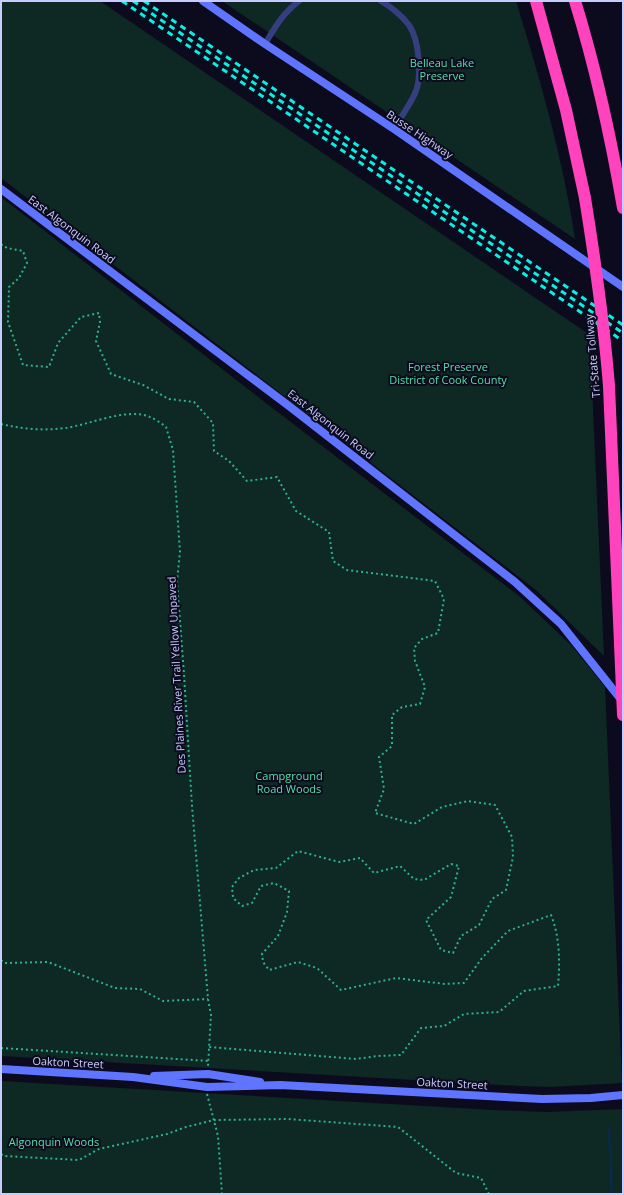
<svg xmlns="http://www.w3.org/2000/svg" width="624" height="1195" font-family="'Open Sans',sans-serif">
  <rect width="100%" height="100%" fill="#0c0b1e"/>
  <path fill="#0e2823" d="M1,1H100L587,333L592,386L604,656L536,590L1,178Z
    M222,1H516C540,79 563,158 575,239Z
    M1,197L271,407L518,595L571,645L605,687L622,1083L550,1087L519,1086L1,1056Z
    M1,1081L493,1110L547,1112L623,1109V1194H1Z"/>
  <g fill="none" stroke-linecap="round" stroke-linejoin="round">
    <path stroke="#0b2a42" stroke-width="3" d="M609,1127L612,1194"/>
    <path stroke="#2bb193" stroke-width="2" stroke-dasharray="2 3" stroke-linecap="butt" d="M1,244L7,248L23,251L27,263L19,278L9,287L8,322L23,365L49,367L58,343L81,317L99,313L100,322L96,341L111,374L143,385L169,399L194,402L213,423L214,451L229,461L247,481L277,477L296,511L329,532L333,561L347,570L435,581L444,599L438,633L422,639L414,648L415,661L425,687L420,704L402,707L392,715V746L379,757L384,789L375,813L414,824L442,807L468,801L495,805L512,837L513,857L506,890L492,899L479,925L461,936L453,953L441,950L426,920L451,897L459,866L451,864L424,880L414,879L400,866L374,873L360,858L339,862L298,851L276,868L254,870L239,878L232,887L233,898L242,906L252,903L261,886L274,883L289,891L287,912L278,936L262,954L263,962L269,970L298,962L317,968L341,990L396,978L445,984L464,983L482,958L508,931L551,915C560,937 560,963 558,986L524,991L499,1012L464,1014L444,1026L421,1028L401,1055L377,1056L356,1059L209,1047
      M1,424C22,429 43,431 65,428C89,425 127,407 150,417C155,419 161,423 166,427L173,450L180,552L177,581L184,674L192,806L208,999L211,1015L208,1066
      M1,960L5,963L48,962L115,988L140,989L163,1001L208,999
      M1,1048L209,1061
      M207,1094L218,1136L222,1194
      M1,1154L4,1156L79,1160L99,1149L167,1134L186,1127L214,1120L288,1119L398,1127L456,1173L481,1178L489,1194"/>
    <path stroke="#353e7e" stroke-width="6" d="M381,1C391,7 401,15 409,25C419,40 422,74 416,91C412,102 400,118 394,129
      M265,44C275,27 283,13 299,1"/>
    <path stroke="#5f75ff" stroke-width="8" d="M203,1L265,44L394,129L623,287
      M1,189L289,406L515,582L561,624L623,702
      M1,1069L133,1077L207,1087L280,1085L542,1099L591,1098L623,1095
      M154,1076L208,1074L260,1082"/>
    <path stroke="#ff43bc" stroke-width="12" d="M536,1L566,110L585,198
      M575,1C596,69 611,138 623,208
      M609,386L621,667"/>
    <path stroke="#00f3e4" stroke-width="3" stroke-dasharray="6 5" stroke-linecap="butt" d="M122,1L623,341
      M133,1L623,333
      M144,1L623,325"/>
    <path stroke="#ff43bc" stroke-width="12" d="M585,198C595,260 604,323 609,386
      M621,667L623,715"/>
  </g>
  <g text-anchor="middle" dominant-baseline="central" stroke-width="4" stroke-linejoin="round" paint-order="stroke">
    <g font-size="11" fill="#53e0a6" stroke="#0c0b1e">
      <text x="442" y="62">Belleau Lake<tspan x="442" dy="13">Preserve</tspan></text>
      <text x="448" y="366">Forest Preserve<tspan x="448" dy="13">District of Cook County</tspan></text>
      <text x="289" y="775">Campground<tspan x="289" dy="13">Road Woods</tspan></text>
      <text x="54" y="1141">Algonquin Woods</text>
    </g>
    <g font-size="11" fill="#c8cbff" stroke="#0c0b1e">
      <text transform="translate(420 134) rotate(34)">Busse Highway</text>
      <text transform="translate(72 229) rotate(37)">East Algonquin Road</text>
      <text transform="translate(592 356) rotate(-95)">Tri-State Tollway</text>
      <text transform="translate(331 424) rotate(38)">East Algonquin Road</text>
      <text transform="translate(176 675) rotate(-93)">Des Plaines River Trail Yellow Unpaved</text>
      <text transform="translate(68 1062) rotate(3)">Oakton Street</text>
      <text transform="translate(452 1083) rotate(3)">Oakton Street</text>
    </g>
  </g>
  <rect width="624" height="1195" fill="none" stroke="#c8cbff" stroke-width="4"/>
</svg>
